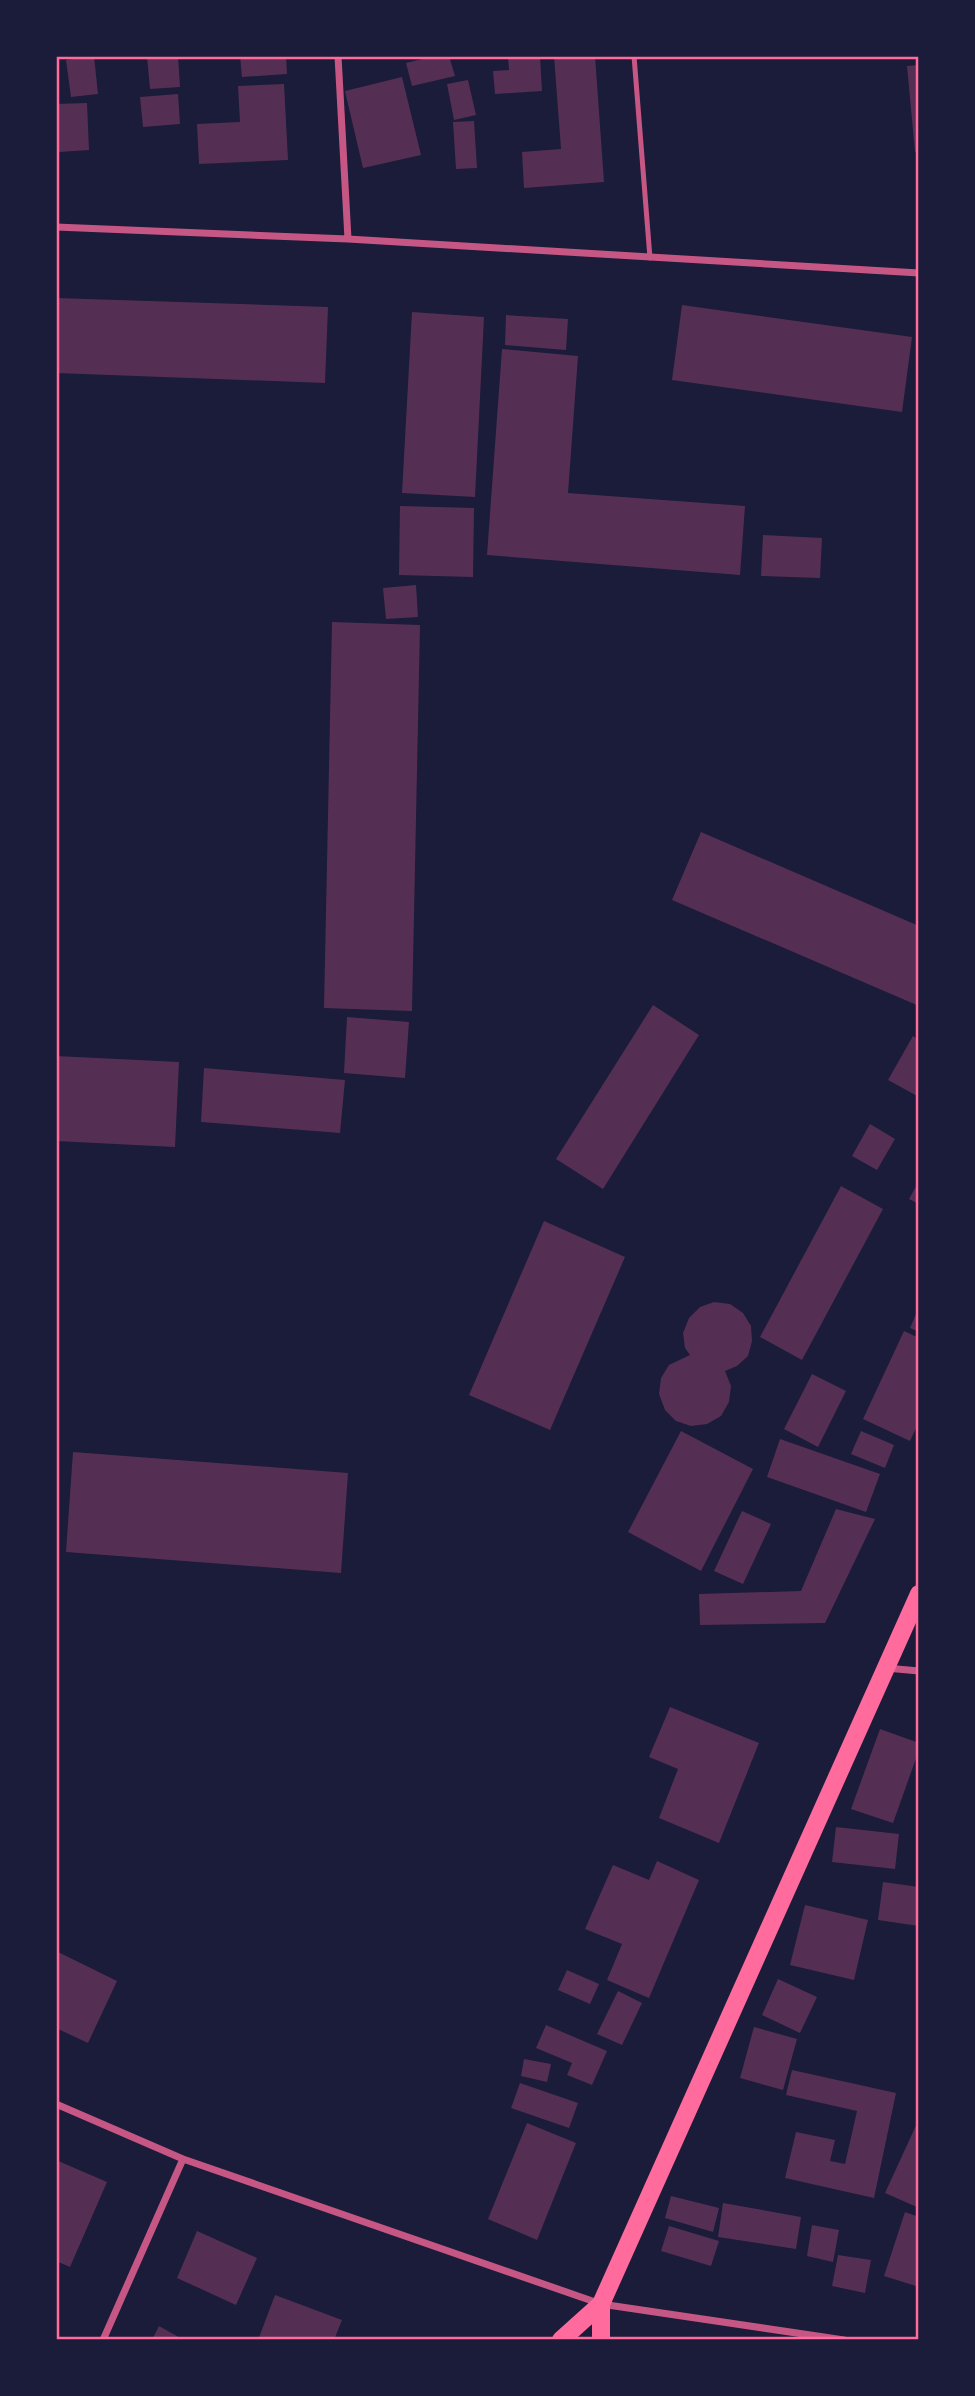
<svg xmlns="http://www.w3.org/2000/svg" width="975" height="2396" font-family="'Fira Sans',sans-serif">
  <rect width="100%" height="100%" fill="#1b1b3a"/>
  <path fill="#542f53" d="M94,56L98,94L71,97L66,60Z
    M147,56H178L180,87L150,89Z
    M240,56H286L287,74L242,77Z
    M435,56H449L455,76L412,86L406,63Z
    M540,56L542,91L495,94L493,71L509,70L508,57Z
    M554,56H595L604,182L524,188L522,152L561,149Z
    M919,65V152H915L907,66Z
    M402,77L421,155L363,168L345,91Z
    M468,80L476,115L454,120L447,84Z
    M284,84L288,160L199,164L197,124L240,122L238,86Z
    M178,94L180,124L143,127L140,97Z
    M87,103L89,150L59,152L56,104Z
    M474,121L477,168L456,169L453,122Z
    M56,298L328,307L325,383L56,373Z
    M682,305L912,337L902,412L672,380Z
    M412,312L484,317L475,497L402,493Z
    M506,315L568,319L566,350L505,345Z
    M502,349L578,356L568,493L745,506L740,575L487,555Z
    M400,506L474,508L473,577L399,575Z
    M763,535L822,538L820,578L761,576Z
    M416,585L418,617L386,619L383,588Z
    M332,622L420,625L412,1011L324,1008Z
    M701,832L919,926V1006L672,900Z
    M653,1005L699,1035L603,1189L556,1159Z
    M347,1017L409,1022L405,1078L344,1073Z
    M913,1036L919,1040V1097L888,1080Z
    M56,1056L179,1062L175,1147L56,1141Z
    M204,1068L345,1080L340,1133L201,1122Z
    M870,1124L895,1139L877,1170L852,1156Z
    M919,1181V1204L909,1199Z
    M841,1186L883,1209L802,1360L760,1337Z
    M544,1221L625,1257L550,1430L469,1395Z
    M714,1302L730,1304L743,1313L751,1326L752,1341L748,1356L737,1366L725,1371L731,1386L729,1402L721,1416L707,1424L691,1426L676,1421L665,1410L659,1394L661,1378L669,1365L690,1355L685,1348L683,1333L689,1318L700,1307Z
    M919,1307V1332L910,1328Z
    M904,1331L919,1338V1422L910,1441L863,1419Z
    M812,1374L846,1391L818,1447L784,1429Z
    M681,1431L753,1469L701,1571L628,1532Z
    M861,1431L894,1445L885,1468L851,1454Z
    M780,1439L880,1474L866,1512L767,1477Z
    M73,1452L348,1473L341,1573L66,1552Z
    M836,1509L875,1519L825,1623L700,1625L699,1594L801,1591Z
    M742,1511L771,1524L743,1584L714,1571Z
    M670,1707L759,1743L719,1843L659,1818L678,1769L649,1757Z
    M880,1729L919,1743V1750L893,1823L851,1809Z
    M836,1827L899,1834L895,1869L832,1862Z
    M657,1861L699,1880L649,1998L607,1980L622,1944L585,1929L613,1865L649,1880Z
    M883,1882L919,1887V1926L878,1920Z
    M805,1905L868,1920L854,1980L790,1965Z
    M56,1951L117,1981L88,2043L56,2028Z
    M567,1970L599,1984L590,2004L558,1990Z
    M778,1979L817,1997L800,2033L762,2015Z
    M618,1991L642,2003L622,2045L597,2034Z
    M546,2025L607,2051L592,2085L567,2075L572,2063L536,2048Z
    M754,2027L797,2039L783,2090L740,2078Z
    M524,2059L551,2064L547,2082L521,2076Z
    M792,2070L896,2093L874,2198L785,2178L796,2132L835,2140L830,2161L845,2164L857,2111L786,2095Z
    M520,2083L578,2103L569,2128L511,2108Z
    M919,2119V2208L885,2193Z
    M527,2123L576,2143L537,2240L488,2219Z
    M56,2160L107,2182L70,2267L56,2261Z
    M671,2196L719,2208L713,2232L665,2218Z
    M723,2203L801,2217L796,2249L718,2237Z
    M905,2212L919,2217V2287L884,2276Z
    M812,2225L839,2230L833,2262L807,2256Z
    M669,2226L719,2241L711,2266L661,2251Z
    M197,2231L257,2258L236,2305L177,2278Z
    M838,2255L871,2260L865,2293L832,2286Z
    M275,2295L342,2320L334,2340H258Z
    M159,2326L184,2340H152Z"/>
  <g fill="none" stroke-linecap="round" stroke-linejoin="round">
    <path stroke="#c65784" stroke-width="5" d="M634,56L650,258"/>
    <path stroke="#c65784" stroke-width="7" d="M338,56L348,239
      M56,227L348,239L919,273
      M886,1668L919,1671
      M56,2104L183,2159L601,2304L844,2340
      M103,2340L183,2159"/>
    <path stroke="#ff6b9d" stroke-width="18" d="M601,2304V2340
      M561,2340L601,2304L919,1594"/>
  </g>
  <rect width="975" height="2396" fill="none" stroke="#1b1b3a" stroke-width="116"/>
  <rect x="58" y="58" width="859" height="2280" fill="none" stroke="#ff6b9d" stroke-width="2.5"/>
</svg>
